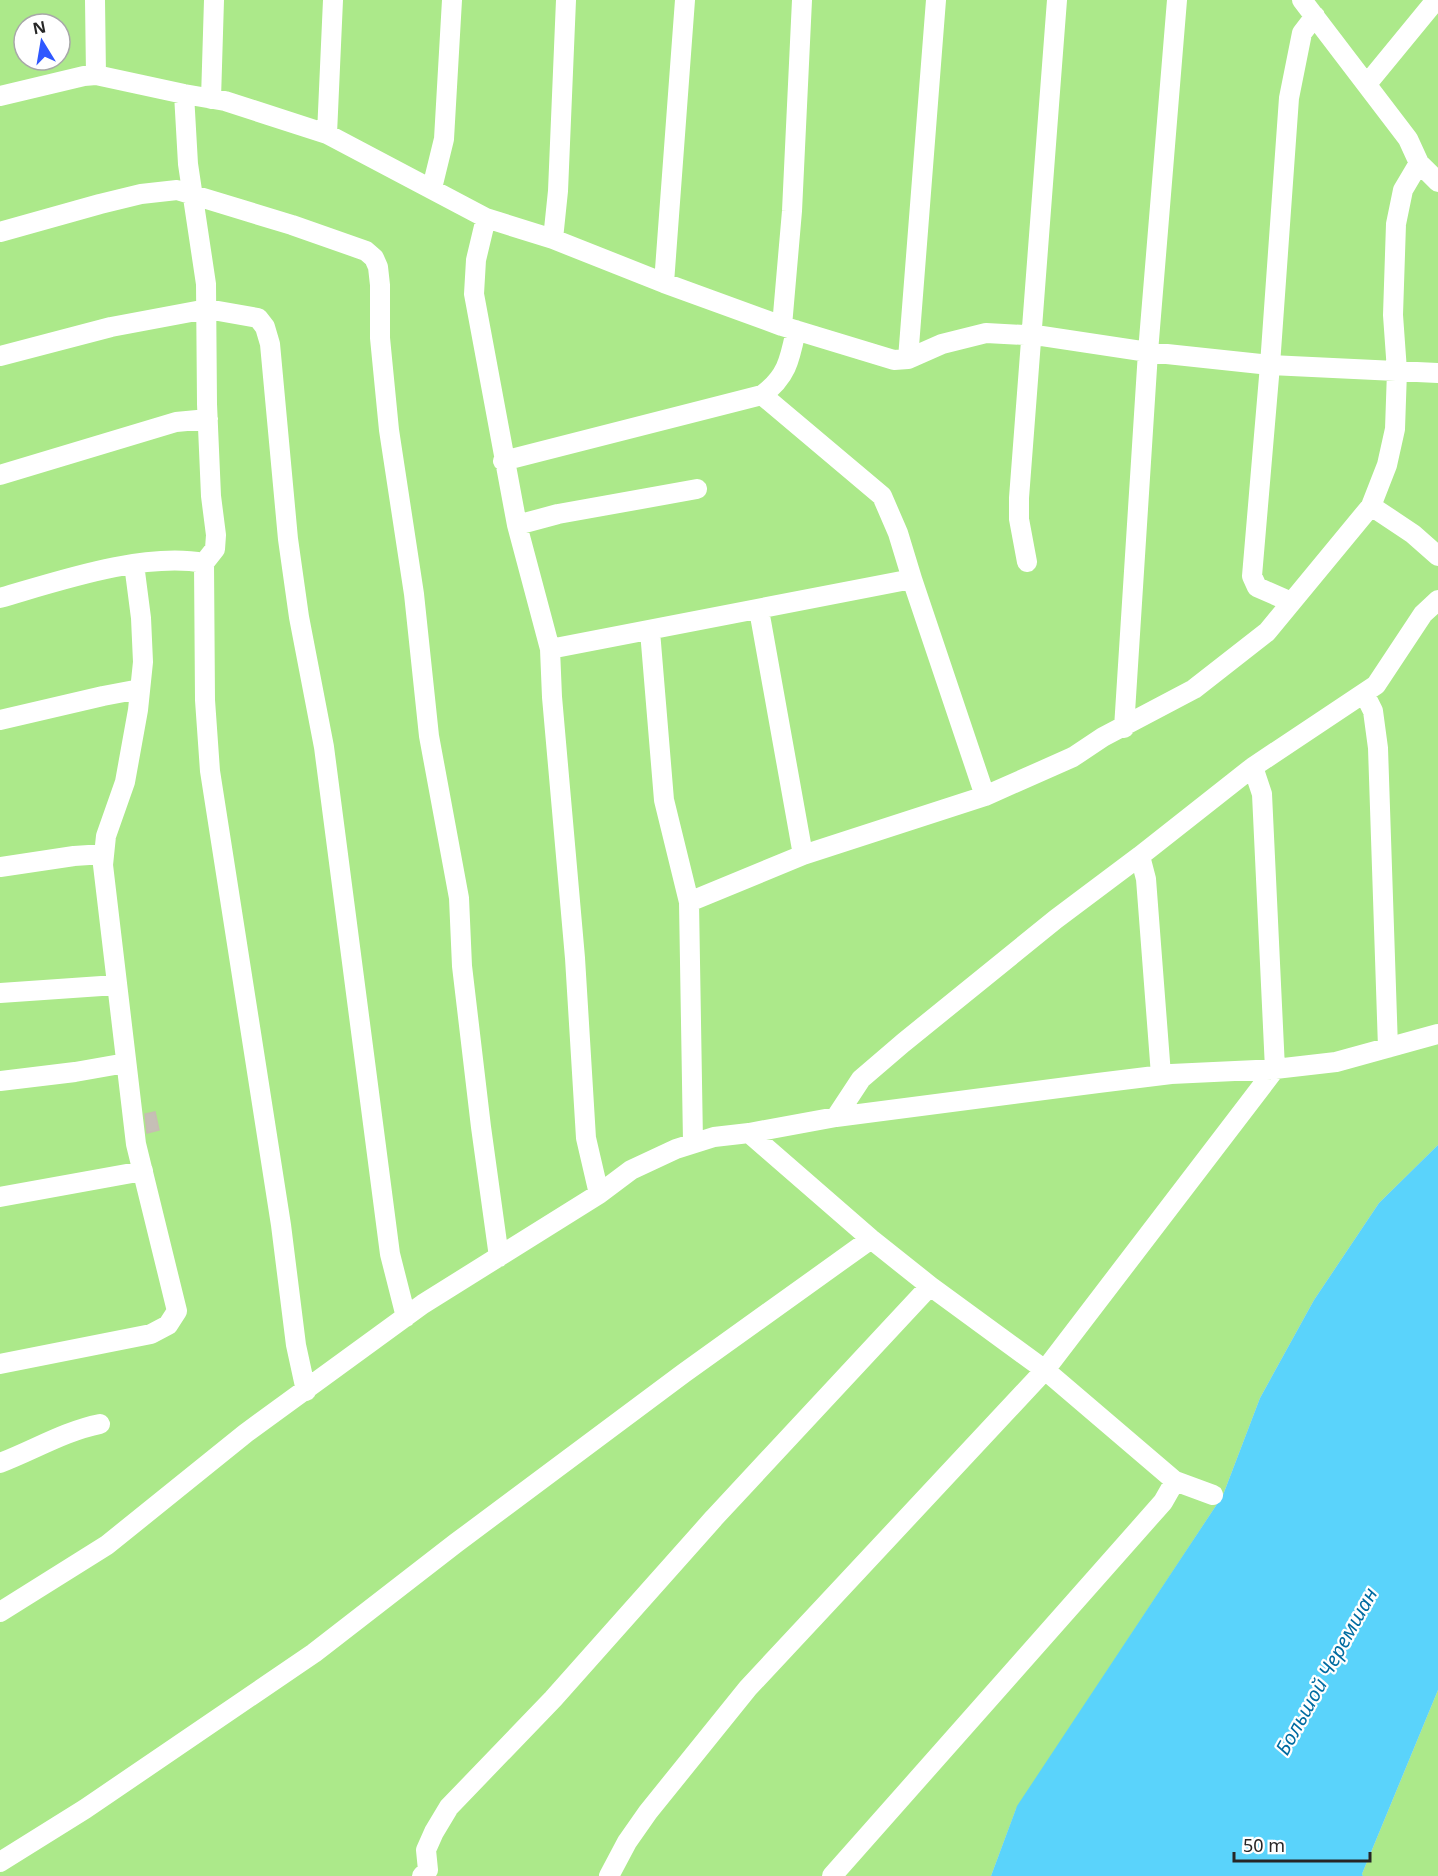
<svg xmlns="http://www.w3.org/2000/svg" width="1438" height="1876" font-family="'Noto Sans',sans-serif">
  <rect width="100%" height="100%" fill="#ece2d5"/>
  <path fill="#ace98a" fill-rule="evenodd" d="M0,0H1438V1145L1379,1203L1314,1300L1260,1398L1223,1495L1016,1809L991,1876H0ZM24,24H60V60H24Z
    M1438,1690V1876H1363L1362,1874Z"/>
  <path fill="#5ad3fb" d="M1438,1145V1690L1362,1874L1363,1876H991L1017,1806L1223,1495L1260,1398L1314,1300L1379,1203Z"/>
  <path fill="#c6bfb6" stroke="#c6beb0" stroke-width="1.5" d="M155,1112L159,1130L147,1133L145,1114Z"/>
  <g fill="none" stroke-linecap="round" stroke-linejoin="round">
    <path stroke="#fff" stroke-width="20" d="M95,0L96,75
      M1302,0L1408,139L1419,163L1438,182
      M1367,84L1436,0
      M184,94L188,164L206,284L207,404L211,496L216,535L215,549L204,563L205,700L210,771L281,1225L296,1345L306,1391
      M0,96L84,76L96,75L184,94L225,101L327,134L486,218L553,239L664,283L782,326L894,360L908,359L942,344L986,333L1042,336L1148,352L1270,365L1438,373
      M211,99L214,0
      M327,134L333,0
      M432,188L444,139L452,0
      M486,218L476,260L474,294L517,525L550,649L552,697L575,958L586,1138L599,1194
      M0,232L100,204L141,194L177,190L292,225L366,251L374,258L378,267L380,285V338L389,430L414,594L429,736L459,898L462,966L481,1127L499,1257
      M553,239L558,191L566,0
      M664,283L685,0
      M782,326L792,211L802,0
      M0,356L111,327L207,309L258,318L265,327L270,344L288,539L299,617L324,747L390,1254L406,1317
      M908,359L936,0
      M503,461L762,395C787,377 790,359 796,330
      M0,475L176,422L208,419
      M1371,506L1413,534L1438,556
      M517,525L558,514L697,489
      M1027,562L1019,519V498L1057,0
      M912,579L985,796
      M0,598C59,581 143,552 204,563
      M1291,602L1257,587L1252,576L1270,365L1289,98L1302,33L1315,16
      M759,610L803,855
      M650,631L664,800L689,902
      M550,649L912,579L898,533L882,496L762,395
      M1364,693L1373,711L1378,748L1388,1048
      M0,720L103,696L140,689
      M1124,728L1148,352L1177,0
      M1140,856L1146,879L1161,1075
      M0,867L74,856L104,854
      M0,993L116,985
      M0,1081L75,1072L126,1063
      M836,1117L861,1079L903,1043L1056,919L1140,856L1253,767L1376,685L1423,614L1438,600
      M749,1133L871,1239L930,1286L1045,1370L1175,1481L1213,1495
      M693,1142L689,902L803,855L985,796L1073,757L1103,737L1194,689L1267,632L1371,506L1387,465L1395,429L1397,371L1393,315L1396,224L1403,190L1419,163
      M0,1197L143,1171
      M0,1364L151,1334L168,1325L177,1311L136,1144L103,865L106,836L125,782L138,710L143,662L141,618L134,564
      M0,1463C34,1450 65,1431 100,1424
      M0,1612L107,1545L246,1433L423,1304L599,1194L631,1170L676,1149L714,1137L749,1133L836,1117L1098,1083L1171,1074L1275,1069L1336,1062L1438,1034
      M0,1862L85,1809L314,1653L456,1543L684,1373L871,1239
      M422,1876L428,1870L426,1850L434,1832L449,1807L553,1699L714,1518L930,1286
      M609,1876L627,1842L648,1812L748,1688L1045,1370L1275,1069L1262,794L1253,767
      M832,1876L1163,1502L1175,1481"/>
  </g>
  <g text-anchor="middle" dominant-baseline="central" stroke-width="4.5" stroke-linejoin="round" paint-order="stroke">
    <g font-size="20" font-style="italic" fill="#006ca1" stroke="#fff">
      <text transform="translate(1326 1671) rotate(-61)">Большой Черемшан</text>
    </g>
  </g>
  <g transform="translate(42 42) rotate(349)"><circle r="28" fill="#ffffff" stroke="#a8a8a8" stroke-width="1.5"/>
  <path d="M0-4.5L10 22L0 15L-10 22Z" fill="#2f58ff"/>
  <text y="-9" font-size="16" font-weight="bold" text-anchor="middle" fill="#262626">N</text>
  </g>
  <path d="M1234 1852v9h136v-9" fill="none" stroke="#262626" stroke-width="3"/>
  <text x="1243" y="1852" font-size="18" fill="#262626" stroke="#ffffff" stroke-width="4.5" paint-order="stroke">50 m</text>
</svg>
